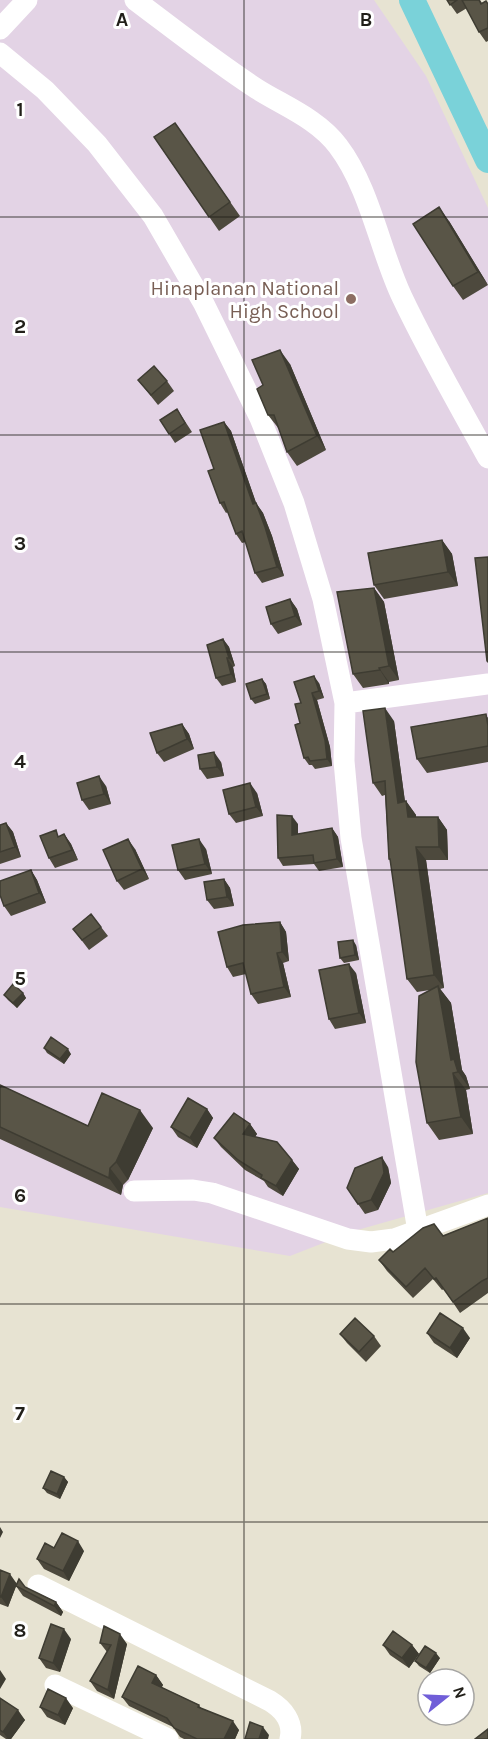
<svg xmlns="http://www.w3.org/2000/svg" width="488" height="1739" font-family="Karla,sans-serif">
  <rect width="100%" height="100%" fill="#e7e3d2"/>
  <path fill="#e3d3e5" d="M0,0H374L426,76L488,208V1193L354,1231L290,1256L0,1207Z"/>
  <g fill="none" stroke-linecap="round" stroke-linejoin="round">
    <path stroke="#fff" stroke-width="21" d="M135,0C175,30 214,61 257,89C284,106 318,119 338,146C370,188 380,251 402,297C428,352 459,405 488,458
      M0,29L27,0
      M0,53L45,90L97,144L153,216L204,304L260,418L294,503L323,599L345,703L344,761L351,838L418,1231
      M345,703L488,684
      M134,1191L193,1190L212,1193L348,1239L371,1242L394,1239L488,1205
      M38,1585L270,1701C283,1709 294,1722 290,1739
      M55,1685L168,1739"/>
    <path stroke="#7ad2d9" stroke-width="26" d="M412,0L488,160"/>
  </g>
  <path fill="#4d493d" d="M447,0H480L482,3H488V41L486,42L479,32L467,8L457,14Z
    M175,123L240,216L219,231L154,137Z
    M449,221L488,285L463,300L453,286Z
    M290,364L326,450L297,466L287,452L279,429L268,415Z
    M138,380L167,381L174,391L158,405Z
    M177,409L192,432L175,443L160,420Z
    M224,422L231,431L256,503L263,513L272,536L284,576L262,583L255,573L246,542L242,543L236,534L228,512L226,513L220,503L214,469Z
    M442,540L452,554L458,586L384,599L374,585Z
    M374,588L384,602L399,680L389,682V684L363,688L353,674Z
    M290,599L297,609L302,625L278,634L271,624Z
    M223,639L229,647L235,666L233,667L236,682L222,686L216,678Z
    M262,679L266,684L270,699L255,704L251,699Z
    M319,683L324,698L317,700L330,747L332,766L315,769L312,765H309L304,758L301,703Z
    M488,717V762L427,773L417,759Z
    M394,721L405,802L406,801L416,815V817H438L447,830L448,860H426L444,988L440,989L451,1003L462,1070L466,1076L470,1089L466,1090L473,1134L439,1140L427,1123L430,990L417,992L407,979L391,862L389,859L385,795L382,796L373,783Z
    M182,724L189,734L194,749L164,762L157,753Z
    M221,762L224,776L207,779L200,769Z
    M106,786L111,804L89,810L82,800Z
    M257,793L263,816L236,823L229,814Z
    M6,823L13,832L21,857L0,864V825Z
    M298,824V834L332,828L338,837L343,867L319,871L314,864L283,866L278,858Z
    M64,834L71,844L78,860L55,868L49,858L60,836Z
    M135,849L149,879L124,890L117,881Z
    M206,849L212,874L185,880L178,870Z
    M31,870L37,880L46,903L11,916L4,906Z
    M224,879L230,888L234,906L214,909L207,900Z
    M91,914L108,936L89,950L73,929Z
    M280,922L286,932L289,961L283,963L291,997L258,1004L251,994L246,974L233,977L227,967Z
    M356,945L359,960L344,963L340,958Z
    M356,973L366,1023L335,1029L329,1019Z
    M23,993L26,998L17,1008L8,1000L4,995Z
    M44,1048L71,1054L64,1064L47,1053Z
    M0,1085L88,1126L153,1128L128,1180L123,1185L121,1195L0,1139Z
    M207,1109L213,1118L197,1148L178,1137L171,1127Z
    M250,1124L257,1134L255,1137L292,1160L299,1169L283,1196L268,1187L264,1181L245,1170L221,1147L214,1138Z
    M388,1167L391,1183L378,1210L365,1214L347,1188Z
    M488,1218V1293L460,1313L444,1289L442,1290L433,1279L413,1298L387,1271L379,1260L393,1252L443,1236Z
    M427,1333L470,1338L457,1358L434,1343Z
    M340,1334L374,1336L381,1346L366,1362L347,1343Z
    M64,1477L68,1482L60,1499L47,1493L43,1488Z
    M84,1551L69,1581L44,1569L37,1559Z
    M0,1570L17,1584L25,1587L56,1602L63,1612L61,1616L23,1596L16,1586L8,1607L0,1604Z
    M71,1639L60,1672L46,1668L39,1658Z
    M100,1643L127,1644L114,1699L97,1691L90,1681L107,1652Z
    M383,1645H412L419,1654L409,1668L390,1655Z
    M440,1658L430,1673L419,1666L415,1661Z
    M156,1675L163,1685L161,1687L199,1705L201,1708L239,1730L235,1739H184L180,1737L173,1727L129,1706L122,1697Z
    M0,1698L25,1720L11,1739H6L0,1735Z
    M40,1707L73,1708L65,1725L47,1717Z"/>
  <path fill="#3e3c32" d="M439,207L449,221L488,285L478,272Z
    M280,350L290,364L326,450L317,436Z
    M224,422L231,431L260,514L253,504Z
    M256,503L263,513L272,536L284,576L277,567Z
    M442,540L452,554L458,586L448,572Z
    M374,588L384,602L399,680L389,666Z
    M290,599L297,609L302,625L295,616Z
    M223,639L229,647L235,666L229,658Z
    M227,658L233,667L236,682L231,674Z
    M379,668L389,682V684L380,670Z
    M314,676L319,683L324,698L319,691Z
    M262,679L266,684L270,699L267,694Z
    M312,693L317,700L330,747L332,766L327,759Z
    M385,708L394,721L407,816L398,803Z
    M182,724L189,734L194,749L187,739Z
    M214,752L221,762L224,776L217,767Z
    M99,776L106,786L111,804L104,794Z
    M250,783L257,793L263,816L256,807Z
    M406,801L416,815L417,830L408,817Z
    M292,816L298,824V843L292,835Z
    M438,817L447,830L448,860L439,847Z
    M6,823L13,832L21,857L15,847Z
    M332,828L338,837L343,867L337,859Z
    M64,834L71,844L78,860L72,850Z
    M128,839L135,849L149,879L142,869Z
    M199,839L206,849L212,874L205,864Z
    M416,847L426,860L444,988L434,975Z
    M31,870L37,880L46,903L39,893Z
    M224,879L230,888L234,906L227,897Z
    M280,922L286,932L289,961L282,952Z
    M353,940L356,945L359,960L355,955Z
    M277,953L283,963L291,997L284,987Z
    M349,964L356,973L366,1023L359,1013Z
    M438,986L451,1003L462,1070L466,1076L470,1089L458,1072L451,1060Z
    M23,993L26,998L17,1008L13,1003Z
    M68,1049L71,1054L64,1064L60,1059Z
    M453,1073L466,1090L473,1134L461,1117Z
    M207,1109L213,1118L197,1148L190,1138Z
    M140,1110L153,1128L128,1180L116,1162Z
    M250,1124L257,1134L250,1143L243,1134Z
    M382,1157L388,1167L391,1183L378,1210L371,1200Z
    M292,1160L299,1169L283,1196L276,1186Z
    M110,1168L123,1185L121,1195L109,1178Z
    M463,1328L470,1338L457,1358L450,1348Z
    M64,1477L68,1482L60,1499L57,1494Z
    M0,1527L3,1532L0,1538Z
    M78,1541L84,1551L69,1581L63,1571Z
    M10,1574L17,1584L8,1607L1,1597Z
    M56,1602L63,1612L61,1616L54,1606Z
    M64,1629L71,1639L60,1672L53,1663Z
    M120,1634L127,1644L114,1699L108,1690Z
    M412,1645L419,1654L409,1668L402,1658Z
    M436,1653L440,1658L430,1673L426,1668Z
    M0,1670L6,1679L0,1689Z
    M156,1675L163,1685L159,1693L152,1683Z
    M66,1698L73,1708L65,1725L58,1715Z
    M18,1710L25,1720L11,1739H8L3,1732Z
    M233,1721L239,1730L235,1739H224Z
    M263,1727L269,1735L268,1739H259Z"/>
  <path fill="#595547" stroke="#3e3c32" stroke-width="1.5" d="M447,0H457L450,5Z
    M462,0H479L481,4L486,1L488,4V28L479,32Z
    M175,123L230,202L209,217L154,137Z
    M439,207L478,272L453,286L413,224Z
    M280,350L317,436L287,452L274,415H268L257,389L263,385L252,360Z
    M154,366L167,381L151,395L138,380Z
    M177,409L185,423L169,434L160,420Z
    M224,422L253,504L256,503L265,527L277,567L255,573L242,531L236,534L224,502L220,503L208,471L214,469L200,430Z
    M442,540L448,572L374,585L368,553Z
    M488,557V662L487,661L475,558Z
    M374,588L389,666L379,668L380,670L353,674L337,592Z
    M290,599L295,616L271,624L266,607Z
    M223,639L229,658H227L231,674L216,678L207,645Z
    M314,676L319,691L312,693L325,740L327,759L310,761L308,757L304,758L295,725L300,723L295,704L301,703L294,682Z
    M262,679L267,694L251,699L246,684Z
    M385,708L398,803L406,801L408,817H438L439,847H416L434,975L407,979L390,859H389L385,781L373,783L363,711Z
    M486,714L488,726V746L417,759L411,727Z
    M182,724L187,739L157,753L150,733Z
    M214,752L217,767L200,769L198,755Z
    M99,776L104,794L82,800L77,783Z
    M250,783L256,807L229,814L223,790Z
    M277,815L292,816V835L332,828L337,859L314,863L313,855L278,858Z
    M6,823L15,847L0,852V825Z
    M56,830L58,837L64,834L72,850L49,858L40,836Z
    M128,839L142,869L117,881L103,850Z
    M199,839L205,864L178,870L172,845Z
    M31,870L39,893L4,906L0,895V881Z
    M224,879L227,897L207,900L204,882Z
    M91,914L101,927L82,940L73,929Z
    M280,922L282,952L277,953L284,987L251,994L243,963L227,967L218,932L243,925Z
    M353,940L355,955L340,958L338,942Z
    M349,964L359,1013L329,1019L319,970Z
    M13,984L23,993L13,1003L4,995Z
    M438,986L451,1060L454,1059L458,1072L453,1073L461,1117L427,1123L416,1062L419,996Z
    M51,1037L68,1049L60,1059L44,1048Z
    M0,1085L88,1126L102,1093L140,1110L116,1162L110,1168L109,1178L0,1127Z
    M188,1098L207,1109L190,1138L171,1127Z
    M234,1113L250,1124L243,1134L277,1142L292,1160L276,1186L261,1178L262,1175L238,1160L214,1138Z
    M382,1157L384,1173L371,1200L358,1204L347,1188L355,1168Z
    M488,1218V1278L482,1281L453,1302L436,1278L434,1279L425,1268L406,1287L379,1260L390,1249L393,1252L423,1228L434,1224L443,1236Z
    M440,1313L463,1328L450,1348L427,1333Z
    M355,1318L374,1336L359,1352L340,1334Z
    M51,1471L64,1477L57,1494L43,1488Z
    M62,1533L78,1541L63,1571L37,1559L45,1543L54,1548Z
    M0,1570L10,1574L1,1597H0Z
    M19,1579L25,1587L56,1602L54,1606L16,1586Z
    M51,1624L64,1629L53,1663L39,1658Z
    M104,1626L120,1634L108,1690L90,1681L111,1645L100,1643Z
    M393,1631L412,1645L402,1658L383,1645Z
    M425,1646L436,1653L426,1668L415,1661Z
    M138,1666L156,1675L152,1683L199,1705L198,1707L233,1721L224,1739H197L174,1728L167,1718L122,1697Z
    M48,1689L66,1698L58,1715L40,1707Z
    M0,1698L18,1710L3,1732L0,1730Z
    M250,1722L263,1727L259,1739H245Z
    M488,1729V1739H475Z"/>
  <path fill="none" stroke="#211f19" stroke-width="1.5" stroke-opacity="0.55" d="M244,0V1739M0,217H488M0,435H488M0,652H488M0,870H488M0,1087H488M0,1304H488M0,1522H488"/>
  <circle fill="#8d6e63" stroke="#fff" stroke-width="2" cx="351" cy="299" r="6"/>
  <g text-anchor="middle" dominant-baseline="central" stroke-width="6" stroke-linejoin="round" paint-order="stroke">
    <g font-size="20" fill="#785e54" stroke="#fff" text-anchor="end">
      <text x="339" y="288">Hinaplanan National<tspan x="339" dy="23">High School</tspan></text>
    </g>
  </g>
  <g font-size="20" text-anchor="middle" font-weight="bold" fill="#211f19" stroke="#fff" stroke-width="6" stroke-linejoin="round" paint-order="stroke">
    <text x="122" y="26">A</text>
    <text x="366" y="26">B</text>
    <text x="20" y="116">1</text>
    <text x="20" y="333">2</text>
    <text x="20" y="550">3</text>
    <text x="20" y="768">4</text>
    <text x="20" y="985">5</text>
    <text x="20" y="1202">6</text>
    <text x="20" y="1420">7</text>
    <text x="20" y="1637">8</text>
  </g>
  <g transform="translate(446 1697) rotate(72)"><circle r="28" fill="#ffffff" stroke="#a6a5a3" stroke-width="1.5"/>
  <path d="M0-4.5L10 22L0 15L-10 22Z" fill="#705ed8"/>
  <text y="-9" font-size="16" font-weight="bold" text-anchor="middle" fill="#211f19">N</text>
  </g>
</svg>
